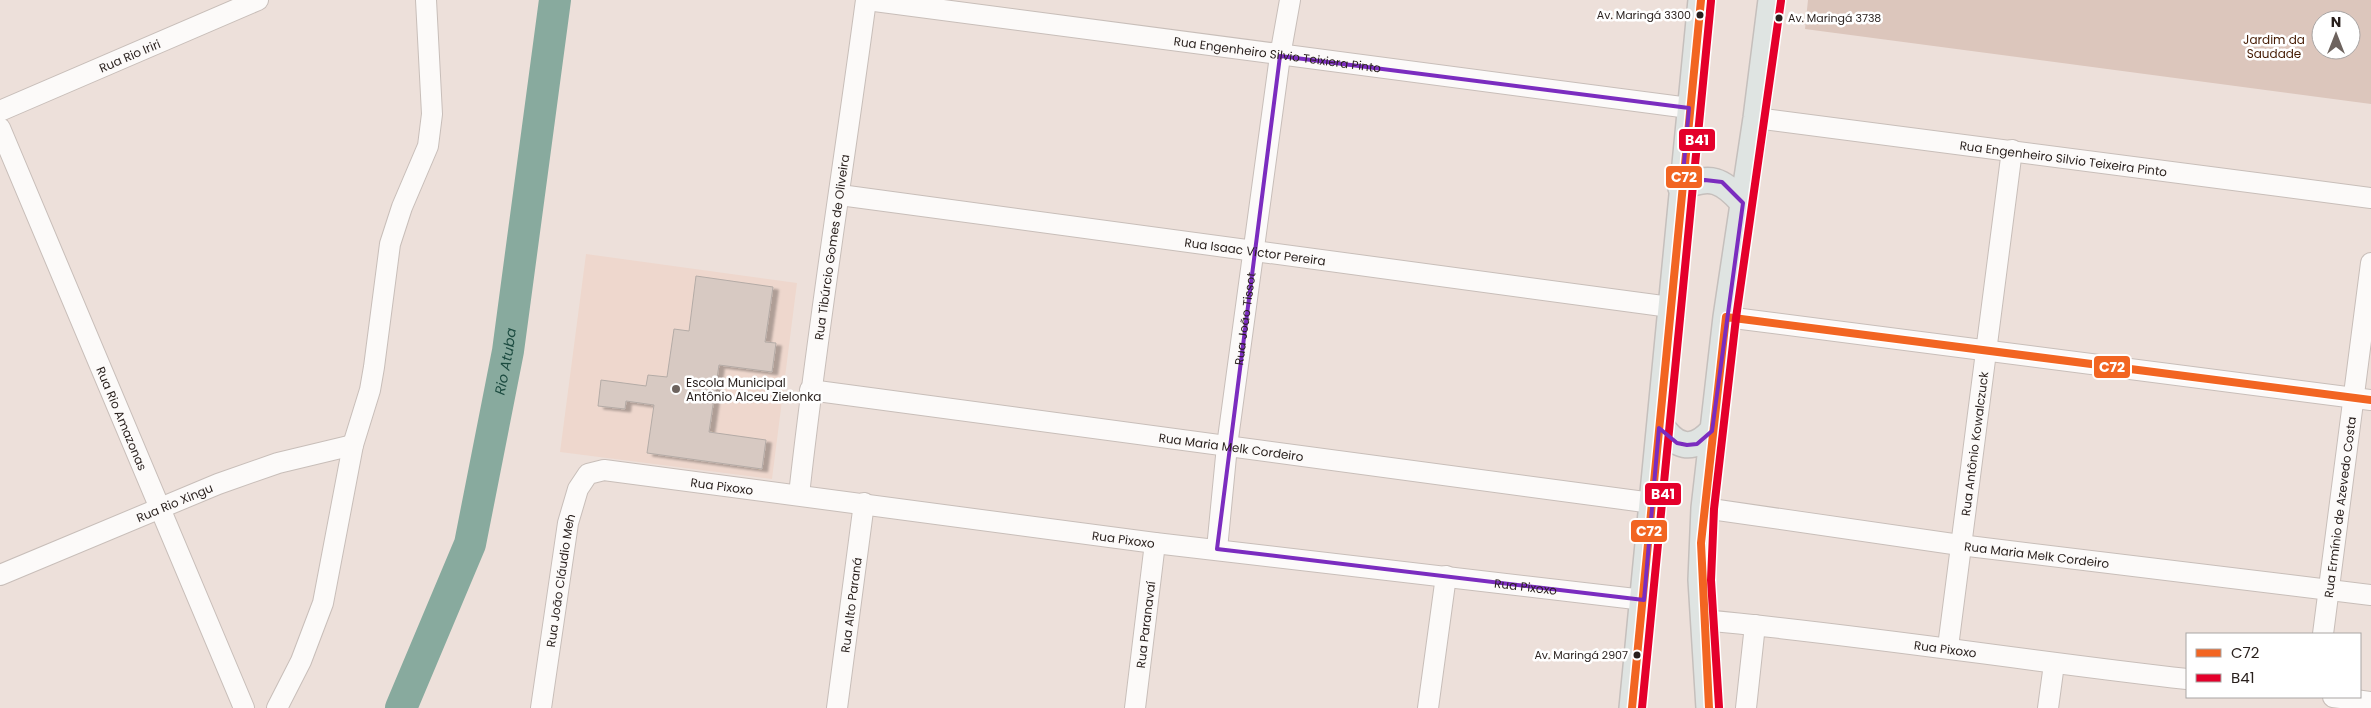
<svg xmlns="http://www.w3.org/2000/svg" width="2371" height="708" font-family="Poppins,sans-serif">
  <defs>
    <filter id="shadow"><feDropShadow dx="5.5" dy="3" stdDeviation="1" flood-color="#0004"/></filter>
  </defs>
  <rect width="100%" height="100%" fill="#ede0da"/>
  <path fill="#eed7cd" d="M586,254L797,283L772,479L560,452Z"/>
  <path fill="#dcc6bc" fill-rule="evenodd" d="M1808,0H2371V104L1805,29ZM2321,20H2351V50H2321Z"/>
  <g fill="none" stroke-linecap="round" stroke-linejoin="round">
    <path stroke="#88aa9e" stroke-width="32" id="s1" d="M401,708L470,544L508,351L555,0"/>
  </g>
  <path fill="#d7c9c2" stroke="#b4aba6" filter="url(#shadow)" d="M696,276L773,287L765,342L776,343L772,372L719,365L709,432L766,440L762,469L647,453L654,405L626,401L625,409L598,406L601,380L646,386L648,375L667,377L674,329L689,331Z"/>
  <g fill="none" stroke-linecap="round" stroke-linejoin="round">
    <g stroke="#c8beb9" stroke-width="22">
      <g id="minor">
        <path id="s2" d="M867,0L1689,108"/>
        <path id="s3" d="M0,111L258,0"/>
        <path id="s4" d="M1756,118L2371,198"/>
        <path id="s5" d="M0,128L244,708"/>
        <path id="s6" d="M840,195L1670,307"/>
        <path d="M1726,317L2371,400"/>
        <path id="s7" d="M810,390L1652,503"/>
        <path id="s8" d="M799,495C817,330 844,165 866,0"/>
        <path id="s9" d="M1704,508L1960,545L2371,595"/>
        <path id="s10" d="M1217,549L1227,446L1280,56L1290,0"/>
        <path id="s11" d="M0,575L218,484L278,463L353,445"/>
        <path id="s12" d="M1703,620C1865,635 2026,661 2187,679"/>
        <path id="s13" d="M2323,634L2371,263"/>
        <path id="s14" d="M1948,647L2012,150"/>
        <path d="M2333,697L2371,702"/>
        <path d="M277,708L301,661L323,603L353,445L370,390L374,367L390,244L402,207L428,146L432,114L426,0"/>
        <path id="s15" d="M541,708L568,523L578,489L588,474L604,470L1155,543L1644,600"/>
        <path id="s16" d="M837,708L864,503"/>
        <path id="s17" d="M1135,708L1155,543"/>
        <path d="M1428,708L1446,576"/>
        <path d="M1746,708L1755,625"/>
        <path d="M2048,708L2054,664"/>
      </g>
    </g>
    <g stroke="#c5bfbc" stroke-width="28">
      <path id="major" d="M1681,188C1710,174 1723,180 1743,203
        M1660,424C1675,447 1692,453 1712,431
        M1632,708L1701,0
        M1709,708L1701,580L1704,508L1726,317L1756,118L1771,0"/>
    </g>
    <use href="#minor" stroke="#fcfaf9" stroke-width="20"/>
    <use href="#major" stroke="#dfe4e2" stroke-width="25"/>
    <g stroke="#fff" stroke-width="11">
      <path id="bus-1" d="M1632,708L1701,0
        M1709,708L1701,543L1726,317L2371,400"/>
    </g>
    <g stroke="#fff" stroke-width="11">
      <path id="bus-2" d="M1719,707L1711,580L1714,509L1736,318L1781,1
        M1642,708L1711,1"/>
    </g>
    <use href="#bus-1" stroke="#f26522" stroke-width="8"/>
    <use href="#bus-2" stroke="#e4002b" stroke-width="8"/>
  </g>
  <path fill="none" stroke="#7b2cbf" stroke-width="4" stroke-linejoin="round" d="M1280,56L1689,108L1682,185L1705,180L1722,182L1743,203L1712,431L1697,444L1687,445L1677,443L1659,428L1644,600L1217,549Z"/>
  <g fill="#281f1c" stroke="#fff" stroke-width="2">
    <circle cx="1700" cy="15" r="4.5"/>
    <circle cx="1779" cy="18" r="4.5"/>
    <circle cx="1637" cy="655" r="4.5"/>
  </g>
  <circle fill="#6d635e" stroke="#fff" stroke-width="2" cx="676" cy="389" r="5"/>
  <g text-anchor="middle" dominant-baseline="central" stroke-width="5" stroke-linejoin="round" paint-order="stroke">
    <g font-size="11" fill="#281f1c" stroke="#fff" text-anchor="end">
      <text x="1691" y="15">Av. Maringá 3300</text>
      <text x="1788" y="18" text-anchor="start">Av. Maringá 3738</text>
      <text x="1628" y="655">Av. Maringá 2907</text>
    </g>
    <g font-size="12" fill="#451b03" stroke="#fff">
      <text x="2274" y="39">Jardim da<tspan x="2274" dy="14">Saudade</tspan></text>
    </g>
    <g font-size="12" fill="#281f1c" stroke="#fff">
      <text stroke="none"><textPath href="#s3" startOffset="141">Rua Rio Iriri</textPath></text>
      <text stroke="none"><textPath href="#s2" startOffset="414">Rua Engenheiro Silvio Teixiera Pinto</textPath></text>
      <text stroke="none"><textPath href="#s4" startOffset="310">Rua Engenheiro Silvio Teixeira Pinto</textPath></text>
      <text stroke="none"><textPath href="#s8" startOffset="250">Rua Tibúrcio Gomes de Oliveira</textPath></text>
      <text stroke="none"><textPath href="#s6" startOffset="419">Rua Isaac Victor Pereira</textPath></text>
      <text stroke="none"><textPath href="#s10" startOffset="232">Rua João Tissot</textPath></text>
      <text stroke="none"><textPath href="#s5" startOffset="315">Rua Rio Amazonas</textPath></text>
      <text stroke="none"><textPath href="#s14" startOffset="205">Rua Antônio Kowalczuck</textPath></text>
      <text stroke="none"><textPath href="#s7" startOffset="425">Rua Maria Melk Cordeiro</textPath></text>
      <text stroke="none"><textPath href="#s15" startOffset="376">Rua Pixoxo</textPath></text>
      <text stroke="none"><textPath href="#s11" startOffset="189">Rua Rio Xingu</textPath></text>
      <text stroke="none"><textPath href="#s13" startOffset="128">Rua Ermínio de Azevedo Costa</textPath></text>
      <text stroke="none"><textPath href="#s15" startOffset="781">Rua Pixoxo</textPath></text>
      <text stroke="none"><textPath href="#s9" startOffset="336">Rua Maria Melk Cordeiro</textPath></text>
      <text stroke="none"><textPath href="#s15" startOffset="129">Rua João Cláudio Meh</textPath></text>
      <text stroke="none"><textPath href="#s15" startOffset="1186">Rua Pixoxo</textPath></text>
      <text stroke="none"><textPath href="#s16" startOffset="104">Rua Alto Paraná</textPath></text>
      <text stroke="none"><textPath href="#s17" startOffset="84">Rua Paranavaí</textPath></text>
      <text stroke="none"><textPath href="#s12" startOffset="244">Rua Pixoxo</textPath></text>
    </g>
    <g font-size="12" fill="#281f1c" stroke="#fff" text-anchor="start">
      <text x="686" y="382">Escola Municipal<tspan x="686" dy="14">Antônio Alceu Zielonka</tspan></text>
    </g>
    <g font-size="14" font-style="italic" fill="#1c4b40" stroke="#fff">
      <text stroke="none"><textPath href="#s1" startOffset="364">Rio Atuba</textPath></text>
    </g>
  </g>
  <g stroke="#fff" stroke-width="2">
    <rect x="1678" y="128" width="38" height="24" rx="5" fill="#e4002b"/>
    <rect x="1665" y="165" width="38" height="24" rx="5" fill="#f26522"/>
    <rect x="2093" y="355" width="38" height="24" rx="5" fill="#f26522"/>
    <rect x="1644" y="482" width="38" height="24" rx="5" fill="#e4002b"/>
    <rect x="1630" y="519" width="38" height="24" rx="5" fill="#f26522"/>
  </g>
  <g font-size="14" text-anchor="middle" font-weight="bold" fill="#fff">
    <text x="1697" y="145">B41</text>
    <text x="1684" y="182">C72</text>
    <text x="2112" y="372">C72</text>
    <text x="1663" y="499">B41</text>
    <text x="1649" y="536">C72</text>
  </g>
  <rect x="2186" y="633" width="175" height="65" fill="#ffffff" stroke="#a9a5a4"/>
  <rect x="2196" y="649" width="25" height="8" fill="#f26522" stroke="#a9a5a4"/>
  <text x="2231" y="658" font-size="15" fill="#281f1c">C72</text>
  <rect x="2196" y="674" width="25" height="8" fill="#e4002b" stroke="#a9a5a4"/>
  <text x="2231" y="683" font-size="15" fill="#281f1c">B41</text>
  <g transform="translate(2336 35)"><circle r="24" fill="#ffffff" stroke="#a9a5a4"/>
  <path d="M0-4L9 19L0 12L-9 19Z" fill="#6d635e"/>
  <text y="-8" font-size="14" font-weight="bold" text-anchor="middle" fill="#281f1c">N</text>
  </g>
</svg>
